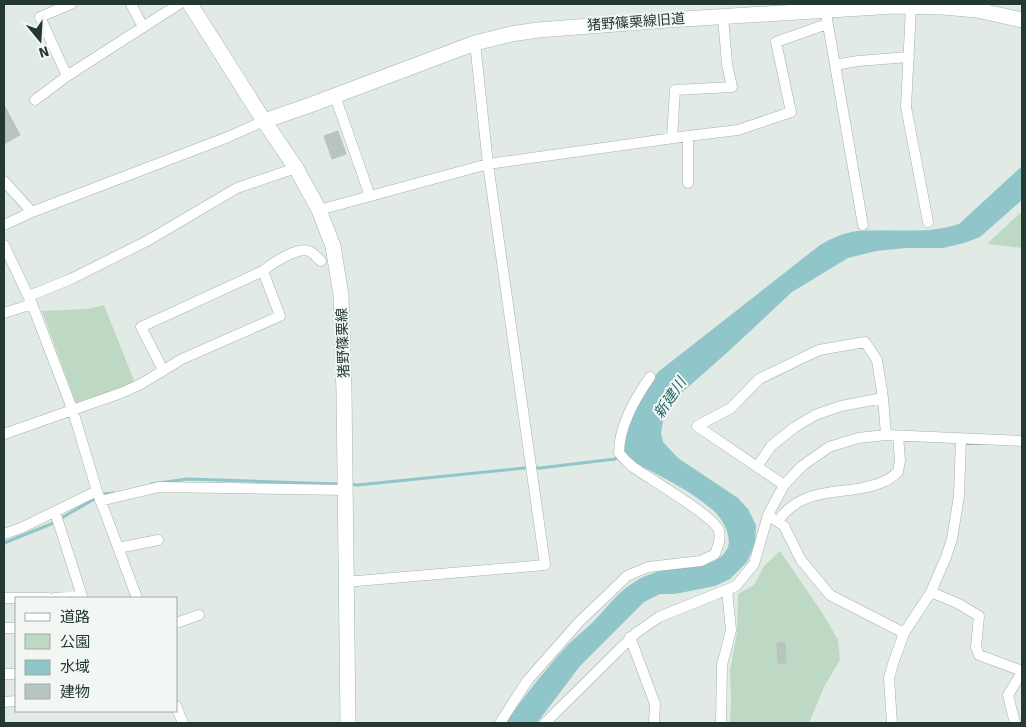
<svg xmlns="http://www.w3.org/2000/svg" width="1026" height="727" font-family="Signika,'Noto Sans JP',sans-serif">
  <rect width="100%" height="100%" fill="#e2eae6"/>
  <path fill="#bdd9c3" d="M1022,212V248L987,244L1018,215Z
    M104,305L135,383L77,406L42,311L87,309Z
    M780,551L823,614L838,640L840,660L825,685L809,723H730L731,699L730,671L737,632L738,594L754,585L764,566Z"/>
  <path fill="#90c5c9" d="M1022,166V200L980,237L964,243L943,248H906L876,251L848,258L792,292L730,350L679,395L668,411L663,421L661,433L663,442L678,458L738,498L748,509L756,525L755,543L747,562L730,579L715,586L675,594H660L644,602L580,666L537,723H505C524,697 543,672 564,649C574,638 585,630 595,620C608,606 619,591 636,581C643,576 656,572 664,570C682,567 717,569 727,549C733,538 723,520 715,512C694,492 656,474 630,460L624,453C624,426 643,394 658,372L820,245C832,238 845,232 859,231C892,228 927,235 959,224Z"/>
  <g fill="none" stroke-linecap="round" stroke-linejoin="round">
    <path stroke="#90c5c9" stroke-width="3" d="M151,484L188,479L340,484
      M348,484L358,485L524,468H540L615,459L620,456
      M4,543L51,524L103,494L114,493"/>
  </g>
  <path fill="#b8c5bf" stroke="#b5c3bc" d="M4,105L20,135L4,144Z
    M338,131L346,154L332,159L324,136Z
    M777,643H785L786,663H778Z"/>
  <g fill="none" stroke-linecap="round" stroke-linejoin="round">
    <g stroke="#a5b1ac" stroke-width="11">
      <path id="street" d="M71,4L40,17L67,76L179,4
        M131,4L143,27
        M911,7L906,107L928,222
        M827,19L863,225
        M835,65L858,61L909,57
        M335,96L370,196
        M35,100L67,76
        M688,136L738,130L791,112L776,42L827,24
        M672,138L675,90L732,87L727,64L723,17
        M4,181L32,212
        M319,210L488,164L688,136V183
        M4,225L32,212L228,137L264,121
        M4,245L32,304L73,411L97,491L137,598
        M29,296L71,279L147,241L237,188L296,168
        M4,313L32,304
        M163,370L141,327L263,271C272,263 297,247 309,251C313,252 317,258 321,261
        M4,434L121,393L141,384L182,359L280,316L263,271
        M757,467L771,446L795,427L815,415L841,406L883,398
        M784,485L697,426L731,408L759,379L819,350L865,342L877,360L883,398L886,435
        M100,501L159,487L345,490
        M768,515L784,526L801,560L830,595L904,633
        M778,521C805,482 849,498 885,481C890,479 894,475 898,472L900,460L898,436
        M4,534L21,528L97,491
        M118,548L158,540
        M345,582L545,565L488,164L475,43
        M931,592L959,604L979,616L976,647L979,655L1022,671
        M4,598H48
        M54,598L82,596L55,512
        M176,623L199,615
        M4,628H16
        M630,637L655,704L654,723
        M4,674H16
        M4,702L16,701
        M176,706L183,723
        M500,723L527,681L580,621L621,582L627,576L648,567L701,561L715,554C718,546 721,539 719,531C716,517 648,478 633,467C628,463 623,458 619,453C619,426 635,399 650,377
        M545,723L636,633L659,617L736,586L754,564L768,515L784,485L802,466L829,447L858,438L886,435L1022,441
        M721,723L722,665L731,630L727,590
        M892,723L889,678L894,661L904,633L931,592L946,557L952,539L959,496L961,439
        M1015,723L1008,695L1022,672"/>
    </g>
    <g stroke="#a2b5ad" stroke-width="16">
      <path id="secondary" d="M190,4L264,121L296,168L319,210L333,246L341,295L344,392L348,723
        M264,121L313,104L475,43L511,34L538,30L668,20L894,6L943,7L977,10L1022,20"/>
    </g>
    <use href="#street" stroke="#fff" stroke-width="10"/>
    <use href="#secondary" stroke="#fff" stroke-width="15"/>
  </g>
  <g text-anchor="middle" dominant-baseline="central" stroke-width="4" stroke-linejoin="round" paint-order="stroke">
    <g font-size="14" fill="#243932" stroke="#f2f7f4">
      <text transform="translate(636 22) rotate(-4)">猪野篠栗線旧道</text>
      <text transform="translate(343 343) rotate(-92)">猪野篠栗線</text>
    </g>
    <g font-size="15" font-style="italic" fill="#25686e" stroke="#f2f7f4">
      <text transform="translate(670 398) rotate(-56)">新建川</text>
    </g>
  </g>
  <rect width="1026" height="727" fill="none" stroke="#243932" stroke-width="10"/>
  <rect x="15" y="597" width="162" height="115" fill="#f2f7f4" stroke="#a0aba6"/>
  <rect x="25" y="613" width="25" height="8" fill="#ffffff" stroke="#a0aba6"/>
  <text x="60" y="622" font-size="15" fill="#243932">道路</text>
  <rect x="25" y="634" width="25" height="15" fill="#bdd9c3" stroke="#a0aba6"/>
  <text x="60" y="647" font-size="15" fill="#243932">公園</text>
  <rect x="25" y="660" width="25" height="15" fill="#90c5c9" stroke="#a0aba6"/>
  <text x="60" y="672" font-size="15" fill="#243932">水域</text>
  <rect x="25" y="684" width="25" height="15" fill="#b8c5bf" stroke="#a0aba6"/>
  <text x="60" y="697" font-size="15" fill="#243932">建物</text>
  <g transform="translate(40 40) rotate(162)" stroke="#f2f7f4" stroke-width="4" paint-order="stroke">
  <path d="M0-4L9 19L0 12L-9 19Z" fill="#243932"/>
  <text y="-8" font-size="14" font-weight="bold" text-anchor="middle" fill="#243932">N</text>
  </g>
</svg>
